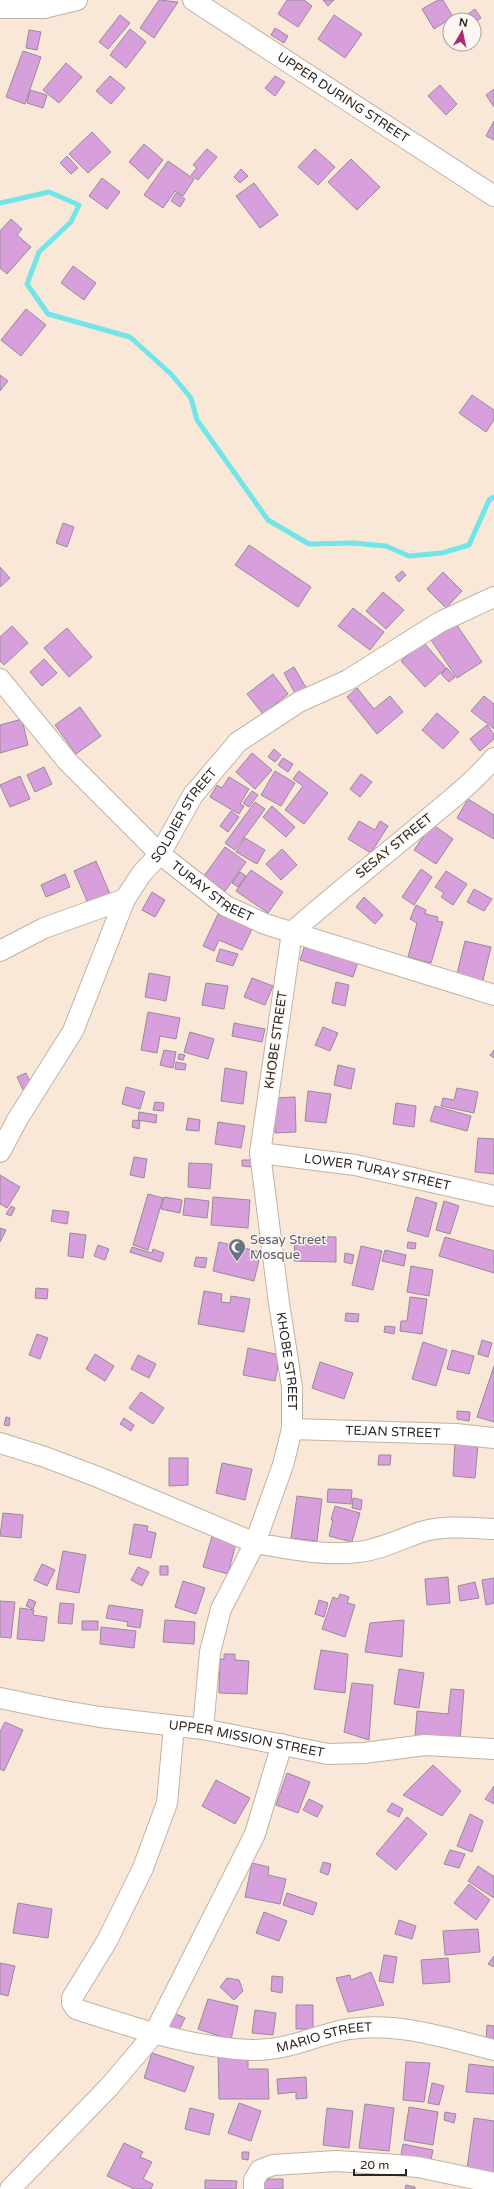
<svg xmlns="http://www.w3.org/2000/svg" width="494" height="2189" font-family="'Varela Round',sans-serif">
  <rect width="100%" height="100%" fill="#f9e8d8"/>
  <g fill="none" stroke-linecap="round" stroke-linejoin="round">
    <path stroke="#72e5e8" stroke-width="5" d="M0,203L49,192L79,205L71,222L39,252L27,284L48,314L130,337L171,374L191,398L197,420L268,520L309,544L353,543L386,546L409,556L442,553L469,545L489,500L494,497"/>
  </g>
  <path fill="#d7a0dd" stroke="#988a99" d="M159,0L178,2L154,38L140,28Z
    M287,0H304L312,6L298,27L278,14Z
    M323,0H334L328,6Z
    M438,0H443L453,17L434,29L422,9Z
    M475,9L481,18L474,23V20H466L464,17Z
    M120,15L130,23L108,49L99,42Z
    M334,15L362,34L345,58L318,39Z
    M275,28L288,36L284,43L271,35Z
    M130,29L146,42L126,68L110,55Z
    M29,30L41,32L37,50L26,48Z
    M23,51L41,57L25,104L6,97Z
    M66,63L82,77L59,103L43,90Z
    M110,76L125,88L111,104L96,91Z
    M275,76L285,82L275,96L265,88Z
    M440,85L457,104L446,115L428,96Z
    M494,89V107L486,95Z
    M30,90L47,95L43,108L27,103Z
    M494,121V140L486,136Z
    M92,132L111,152L88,173L69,154Z
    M144,144L163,160L148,179L129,162Z
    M207,149L217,157L198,180L191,175L197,168L193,165Z
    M315,149L335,167L318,185L298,167Z
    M67,156L78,168L71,174L60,163Z
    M351,159L380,187L357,210L328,182Z
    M168,161L194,179L183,196L175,191L163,208L144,195Z
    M241,169L248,176L240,183L234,177Z
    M102,178L120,192L107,209L89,196Z
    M254,183L278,215L260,228L236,196Z
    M176,193L185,199L180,207L171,201Z
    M11,219L22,229L17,235L31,247L7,274L0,268V231Z
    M73,266L96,283L84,300L61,283Z
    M26,309L46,325L21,356L1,340Z
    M0,375L8,381L0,391Z
    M472,395L494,410V420L486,432L459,413Z
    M63,523L74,527L67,547L56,543Z
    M249,545L311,587L298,607L235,565Z
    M0,567L10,578L0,587Z
    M402,571L406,575L399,582L395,577Z
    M443,572L462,591L446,608L427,589Z
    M383,592L404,610L386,629L366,611Z
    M353,608L384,632L370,650L338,626Z
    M456,624L482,662L457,678L431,640Z
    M12,626L28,643L4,665L0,661V637Z
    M67,628L92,657L69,677L44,648Z
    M423,642L446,668L425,687L401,661Z
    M44,659L57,673L42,686L30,672Z
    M294,667L308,691L297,697L284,673Z
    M447,668L455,677L449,682L441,674Z
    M273,674L288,694L263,714L247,694Z
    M357,688L374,709L390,696L403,712L377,734L347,697Z
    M484,696L494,704V729L471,711Z
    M80,707L101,736L76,754L55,725Z
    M437,713L459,732L443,749L422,730Z
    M22,719L28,745L0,753V725Z
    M487,725L494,734V739L480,751L470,739Z
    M274,749L281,755L275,762L268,757Z
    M252,753L272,770L255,789L236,772Z
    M283,758L293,764L288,772L278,765Z
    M44,767L52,784L35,792L27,775Z
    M275,771L295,783L281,806L261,795Z
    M299,771L328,793L304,824L285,810L303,786L293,779Z
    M361,774L372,782L360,797L350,789Z
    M20,776L30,799L10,807L0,785Z
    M229,777L249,789L240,804L244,806L239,814L210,797L217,785L222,788Z
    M252,791L258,795L249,807L243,803Z
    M468,799L494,815V839L457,818Z
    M255,802L265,809L235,850L225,843Z
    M272,806L295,827L286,837L263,817Z
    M231,811L239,817L228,832L220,826Z
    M359,821L375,830L380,821L388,826L371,853L348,839Z
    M432,824L453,839L436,864L414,850Z
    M245,838L265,850L257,864L236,852Z
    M225,847L246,862L225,891L204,876Z
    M282,849L297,865L281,880L266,864Z
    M96,861L110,894L88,903L74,871Z
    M421,869L432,877L414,905L402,897Z
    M251,870L283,892L268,913L236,891Z
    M446,871L467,884L453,905L441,897L444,893L435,887Z
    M240,872L246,876L238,887L232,883Z
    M65,874L70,887L46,897L41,885Z
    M474,889L492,899L484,911L467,902Z
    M152,892L165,900L155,917L142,910Z
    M364,897L383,915L375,924L356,907Z
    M416,905L426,910L425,914L438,917L437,921L443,922L431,963L408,957L417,923L410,919Z
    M218,914L252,929L242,950L219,940L214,951L203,946Z
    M465,941L491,947L482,984L456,978Z
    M305,945L358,962L353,977L300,960Z
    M220,949L238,954L233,966L216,961Z
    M149,973L170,977L166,1001L145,997Z
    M252,978L273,986L265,1005L244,997Z
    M336,982L349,985L345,1006L332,1003Z
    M206,983L228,986L224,1009L202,1005Z
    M148,1012L180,1018L176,1039L160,1036L157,1053L141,1050Z
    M234,1023L265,1029L262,1042L232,1036Z
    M323,1027L338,1033L330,1051L315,1045Z
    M190,1032L214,1039L208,1059L184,1052Z
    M164,1050L176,1052L173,1068L160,1065Z
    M494,1050V1058L490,1055Z
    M179,1054L185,1055L183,1060L178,1059Z
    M176,1062L186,1064L185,1070L175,1069Z
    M338,1065L355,1069L351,1089L334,1085Z
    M225,1068L247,1072L243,1104L221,1101Z
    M26,1073L33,1088L24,1092L17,1077Z
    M126,1087L145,1092L140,1109L122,1104Z
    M457,1088L478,1092L474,1113L441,1106L443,1098L454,1100Z
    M308,1091L331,1094L326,1123L305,1121Z
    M295,1097L296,1132L275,1133L273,1098Z
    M155,1102L164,1103L163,1111L153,1110Z
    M396,1103L416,1106L414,1127L393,1124Z
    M435,1106L471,1116L467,1131L430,1121Z
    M139,1112L157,1115L156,1123L138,1120Z
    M188,1118L200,1120L199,1131L186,1130Z
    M133,1120L140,1121L139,1129L132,1127Z
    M218,1122L245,1126L241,1148L215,1144Z
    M478,1138L494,1139V1174L475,1172Z
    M134,1157L147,1159L144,1178L130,1175Z
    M242,1160H252L251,1167L242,1166Z
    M189,1163L212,1164L210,1189L188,1187Z
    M0,1175L20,1187L7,1208L0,1204Z
    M148,1194L163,1198L148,1250L133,1245Z
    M164,1197L182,1200L180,1213L161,1209Z
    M213,1197L250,1200L248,1228L211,1225Z
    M416,1197L437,1203L428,1237L407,1231Z
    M185,1198L209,1201L207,1218L183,1215Z
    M444,1201L459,1206L450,1234L436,1230Z
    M11,1206L15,1208L11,1216L6,1214Z
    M53,1210L69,1212L67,1224L51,1221Z
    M0,1228L6,1230L0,1242Z
    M70,1233L86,1235L83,1258L68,1256Z
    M295,1236L336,1237V1262L294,1261Z
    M445,1237L494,1251V1273L439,1256Z
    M219,1242L261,1252L254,1281L213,1271Z
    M408,1242L416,1243L415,1249L407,1248Z
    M98,1245L109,1249L105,1260L94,1256Z
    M361,1246L382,1251L373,1290L352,1285Z
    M132,1247L152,1253L153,1249L164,1253L161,1262L130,1252Z
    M385,1250L406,1255L404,1266L382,1261Z
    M345,1253L354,1255L352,1264L344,1262Z
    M196,1257L207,1258L205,1268L194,1266Z
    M411,1266L433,1270L429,1296L407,1292Z
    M36,1288L48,1289L47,1299L35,1298Z
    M204,1291L222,1294L221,1302L230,1303L231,1296L250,1299L244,1332L198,1324Z
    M410,1297L427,1299L422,1334L400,1331L401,1321H407Z
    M346,1313L359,1314L358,1322L345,1321Z
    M385,1326L395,1327L394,1334L384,1332Z
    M37,1334L48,1338L40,1359L29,1355Z
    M482,1340L492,1343L488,1357L478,1354Z
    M423,1342L447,1350L436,1386L412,1379Z
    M248,1348L280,1355L275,1381L243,1375Z
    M452,1350L474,1356L469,1374L447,1369Z
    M95,1354L114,1366L105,1381L86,1369Z
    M138,1355L156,1364L149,1378L131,1369Z
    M320,1362L353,1373L344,1399L312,1388Z
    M494,1366V1422L477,1417Z
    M141,1392L164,1408L153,1424L129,1408Z
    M457,1411L470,1412L469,1421L457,1419Z
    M6,1417L10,1418L9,1426L4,1425Z
    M124,1418L134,1425L131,1431L120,1424Z
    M455,1442L478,1444L475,1478L453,1476Z
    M379,1455H391L390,1465H378Z
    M169,1458H188V1485L169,1486Z
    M222,1463L252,1469L245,1500L216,1493Z
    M328,1489L352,1490L351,1504L327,1502Z
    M297,1496L322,1499L317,1541L291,1538Z
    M353,1498L362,1500L361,1510L352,1508Z
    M335,1506L360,1513L352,1542L329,1536L333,1520H331Z
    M3,1513L23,1515L21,1538L0,1536Z
    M134,1524L148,1526L147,1531L156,1533L151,1558L129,1554Z
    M213,1533L237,1539L228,1574L203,1567Z
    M63,1551L86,1555L79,1593L56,1589Z
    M42,1564L55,1570L47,1586L34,1580Z
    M160,1566H168V1575H160Z
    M138,1567L149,1572L142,1586L131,1580Z
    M448,1577L450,1603L427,1605L425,1579Z
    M494,1578V1603L486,1605L482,1580Z
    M183,1581L205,1588L196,1614L175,1607Z
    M475,1582L479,1598L460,1601L458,1586Z
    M340,1594L349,1597L347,1603L355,1605L345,1637L322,1629L333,1597L338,1599Z
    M29,1599L36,1602L33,1609L26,1606Z
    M319,1600L328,1603L324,1617L315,1614Z
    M0,1601L15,1602L11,1638L0,1637Z
    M60,1603L74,1604L72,1624L58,1623Z
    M109,1605L143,1610L140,1628L127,1626L128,1622L106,1618Z
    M20,1608L34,1610L33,1615L47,1617L44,1641L17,1639Z
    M165,1620L195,1622L194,1644L163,1642Z
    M404,1620L402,1657L365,1652L370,1623Z
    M82,1621H98V1630H82Z
    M101,1627L136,1631L134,1648L100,1644Z
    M321,1650L348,1654L345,1693L314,1689Z
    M224,1654H235V1660L249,1661L247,1694L219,1693L220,1659H224Z
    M399,1669L424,1673L419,1708L394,1704Z
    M352,1683L373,1685L369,1740L344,1732Z
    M451,1689L464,1690L460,1741L415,1737L417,1711L448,1714Z
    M5,1722L23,1730L4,1771L0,1769V1732Z
    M433,1765L461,1791L442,1816L403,1795Z
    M287,1773L310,1782L298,1813L276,1805Z
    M216,1780L250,1798L235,1824L202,1806Z
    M494,1786V1804L485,1799Z
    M309,1799L323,1806L317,1817L303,1810Z
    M392,1803L403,1809L399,1817L387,1811Z
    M470,1814L483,1821L472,1852L457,1846Z
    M407,1817L427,1834L396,1870L376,1854Z
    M450,1850L465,1854L459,1868L444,1864Z
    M323,1862L331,1864L328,1875L320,1872Z
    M252,1863L269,1867L268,1875L286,1879L280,1904L245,1897Z
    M478,1866L493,1876L494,1875V1898L468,1881Z
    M469,1884L490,1900L476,1920L454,1903Z
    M287,1893L317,1903L313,1915L283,1905Z
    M18,1903L52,1909L48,1938L13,1933Z
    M264,1912L287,1921L279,1941L256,1933Z
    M399,1920L416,1926L412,1939L395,1934Z
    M478,1929L480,1952L445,1955L443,1931Z
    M384,1955L397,1957L393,1983L379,1981Z
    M494,1956V1967L488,1964Z
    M448,1958L450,1982L423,1984L421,1960Z
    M0,1963L15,1966L8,1996L0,1994Z
    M371,1972L384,2005L348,2012L336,1978L350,1975L351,1980Z
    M272,1976L283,1977L282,1993L271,1991Z
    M227,1978L239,1980L243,1991L234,2000L220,1987Z
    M208,1999L238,2006L231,2040L198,2029Z
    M296,2005H313V2029H296Z
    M255,2010L276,2013L273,2035L252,2033Z
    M174,2013L185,2018L177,2034L166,2029Z
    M487,2025L494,2026V2043L486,2042Z
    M152,2053L194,2067L185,2092L144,2078Z
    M218,2053H248V2069H268L269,2099H219Z
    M406,2062L430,2063L424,2102L403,2100Z
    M469,2064L494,2067V2094L466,2092Z
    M306,2077L307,2098L296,2099V2092L278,2094L277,2079Z
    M432,2083L444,2086L439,2105L428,2103Z
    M239,2103L261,2111L251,2141L228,2133Z
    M365,2104L394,2108L389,2151L359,2148Z
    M409,2107L438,2112L433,2145L404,2140Z
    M190,2108L214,2114L209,2135L185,2129Z
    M327,2108L353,2111L349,2148L323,2145Z
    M445,2112L456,2114L454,2123L444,2120Z
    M474,2118L494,2121V2180L466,2176Z
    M124,2143L143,2152L140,2157L152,2162L143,2179L153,2184L151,2189H134L107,2176Z
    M403,2144L433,2150L430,2165L400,2160Z
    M242,2152H249L248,2160L242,2159Z
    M261,2179H283V2189H260Z
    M205,2180L237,2181L236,2189H205Z
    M406,2185L415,2187V2189H405Z"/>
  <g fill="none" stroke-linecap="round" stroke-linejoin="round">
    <g stroke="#c2b2a4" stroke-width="22">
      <g id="minor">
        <path id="s1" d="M193,0L494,196"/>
        <path d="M0,8H44L77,0"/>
        <path id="s2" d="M0,679L68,762L160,854L226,906L265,924L494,995"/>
        <path id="s3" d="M494,758C471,785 445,804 418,827C376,862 333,896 292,932L260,1153L279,1303L292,1387V1429L283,1465L255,1543C289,1549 323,1556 358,1552C379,1550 401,1539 421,1532C444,1525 470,1528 494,1529"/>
        <path d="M0,951L44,928L125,899"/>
        <path id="s4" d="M0,1152L17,1120L73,1031L125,899L142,873L160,854L193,795L238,742L299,702L348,680L440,622L494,597"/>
        <path id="s5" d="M260,1153L355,1165L494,1196"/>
        <path id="s6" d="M292,1429L456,1434L494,1438"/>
        <path d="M0,1443L45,1457L98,1477L255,1543L221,1609L210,1652L203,1729"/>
        <path id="s7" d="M0,1698L53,1709L100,1717L203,1729L328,1754L364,1753L425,1745L494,1749"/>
        <path id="s8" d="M174,1726L167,1803L143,1868L107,1941L72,1998V2003L76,2009C133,2027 191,2048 252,2050C288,2051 315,2035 349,2029C399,2022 446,2038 494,2050"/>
        <path d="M10,2189L109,2087L154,2034L255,1834L282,1744"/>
        <path d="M254,2189V2180L260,2170L273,2165L336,2161L384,2164L418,2167L494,2183"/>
      </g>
    </g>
    <use href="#minor" stroke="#fff" stroke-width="20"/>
  </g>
  <defs>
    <g id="mosque-pin" transform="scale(0.9)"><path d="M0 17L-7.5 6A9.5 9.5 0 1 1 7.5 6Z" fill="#6b7280" stroke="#fef7f1"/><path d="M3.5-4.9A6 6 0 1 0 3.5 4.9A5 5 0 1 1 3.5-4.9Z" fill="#fff"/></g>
  </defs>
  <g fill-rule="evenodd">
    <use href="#mosque-pin" x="237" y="1247"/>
  </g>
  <g text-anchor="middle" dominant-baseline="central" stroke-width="3" stroke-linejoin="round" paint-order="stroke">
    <g font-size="13" fill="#2d2721" stroke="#fef7f1">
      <text stroke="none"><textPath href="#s1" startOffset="179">UPPER DURING STREET</textPath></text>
      <text stroke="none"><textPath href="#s4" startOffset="386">SOLDIER STREET</textPath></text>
      <text transform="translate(394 846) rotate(-39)">SESAY STREET</text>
      <text stroke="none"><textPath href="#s2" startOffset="302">TURAY STREET</textPath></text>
      <text transform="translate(276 1040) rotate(-82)">KHOBE STREET</text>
      <text stroke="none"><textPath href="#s5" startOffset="119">LOWER TURAY STREET</textPath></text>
      <text stroke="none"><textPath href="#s3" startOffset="700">KHOBE STREET</textPath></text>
      <text stroke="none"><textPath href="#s6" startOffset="101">TEJAN STREET</textPath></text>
      <text stroke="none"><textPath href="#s7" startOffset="250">UPPER MISSION STREET</textPath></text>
      <text stroke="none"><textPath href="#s8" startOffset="562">MARIO STREET</textPath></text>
    </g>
    <g font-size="13" fill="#5b616d" stroke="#fef7f1" text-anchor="start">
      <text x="250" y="1240">Sesay Street<tspan x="250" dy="15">Mosque</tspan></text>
    </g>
  </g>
  <g transform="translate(462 32) rotate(9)"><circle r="19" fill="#fef7f1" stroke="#aaa49e"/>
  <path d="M0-3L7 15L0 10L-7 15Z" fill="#ae296f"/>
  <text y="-6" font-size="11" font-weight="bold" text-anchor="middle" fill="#2d2721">N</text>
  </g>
  <path d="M354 2169v6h52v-6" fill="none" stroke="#2d2721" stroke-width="2"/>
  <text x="360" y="2169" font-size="12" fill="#2d2721" stroke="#fef7f1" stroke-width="3" paint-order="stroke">20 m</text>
</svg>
